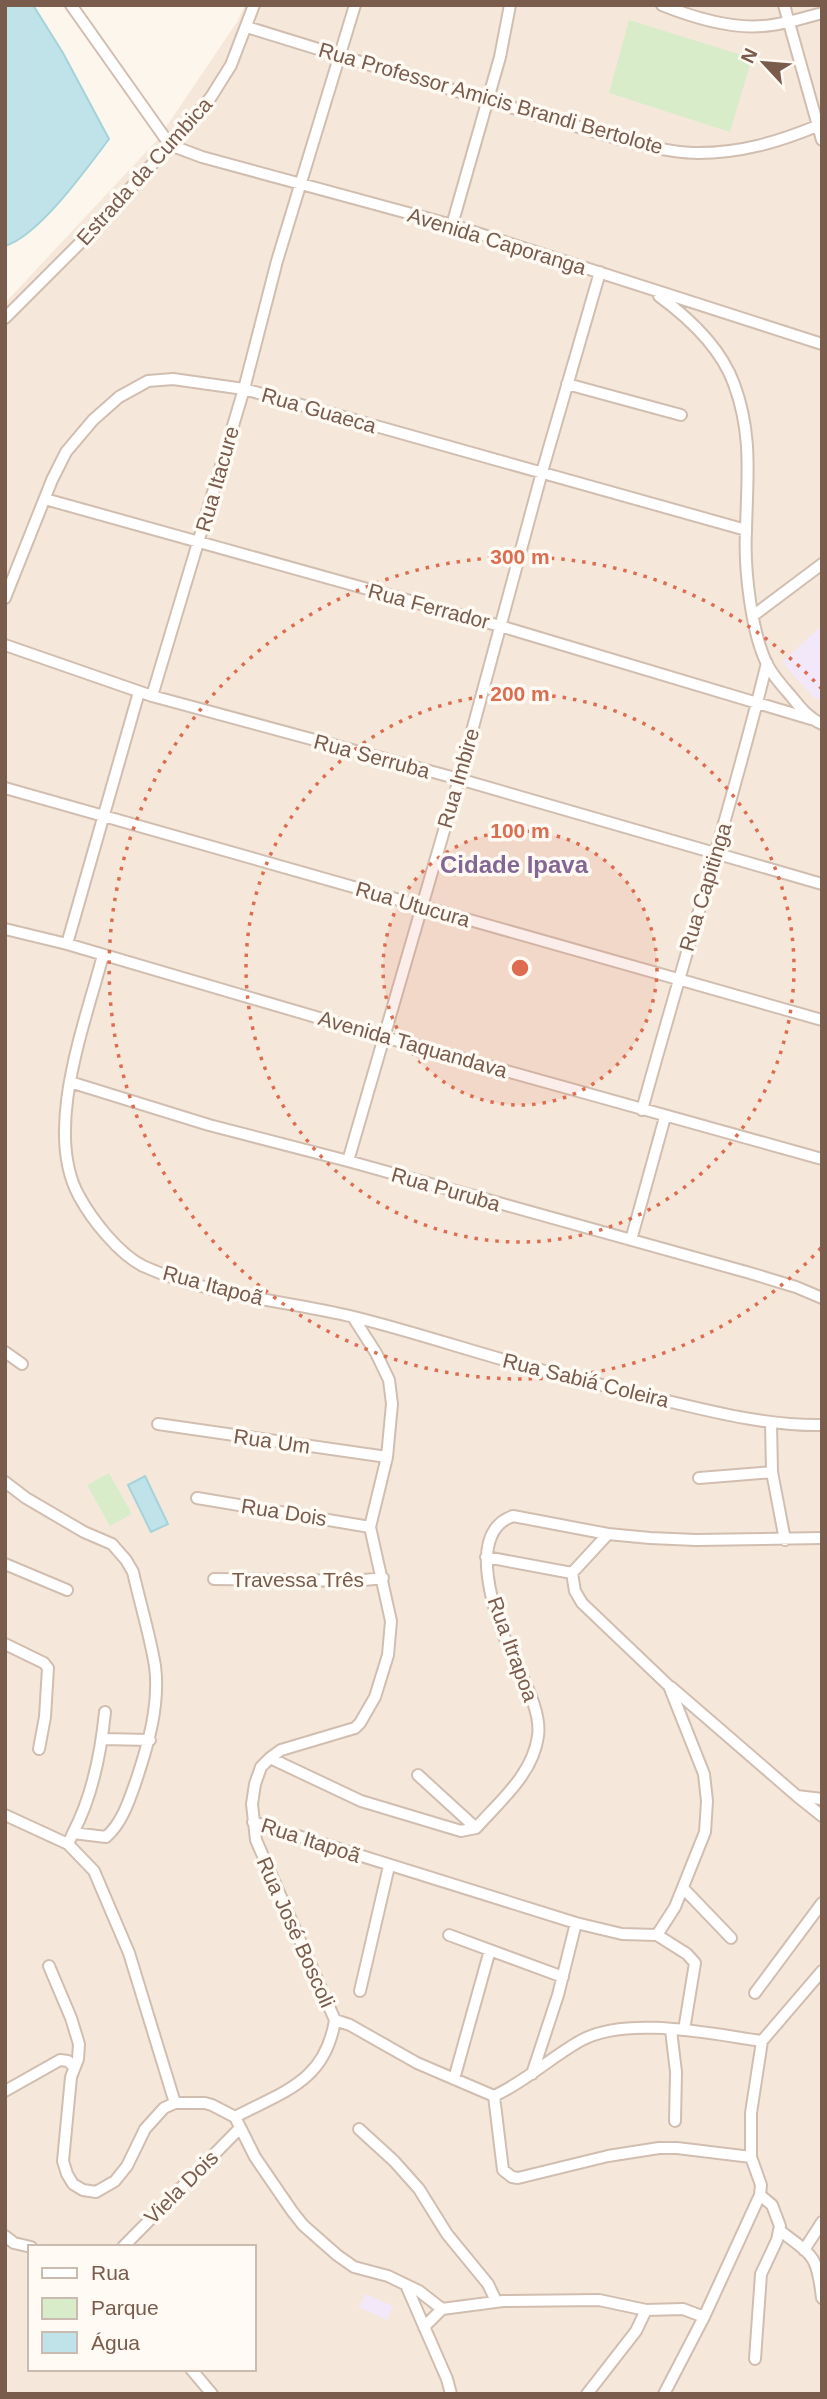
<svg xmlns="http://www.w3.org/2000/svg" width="827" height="2399" font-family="Arial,sans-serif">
  <rect width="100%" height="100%" fill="#fdf6ec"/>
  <path fill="#f5e8da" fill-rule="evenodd" d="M245,5H822V2394H5V303L158,139L237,22ZM30,2247H254V2369H30Z"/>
  <path fill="#f3e8fa" d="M822,626V699H815L782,662Z
    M365,2294L393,2306L387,2320L359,2307Z"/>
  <path fill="#d8ecc9" d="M629,20L752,58L730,132L609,93Z
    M109,1473L132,1514L110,1526L87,1485Z"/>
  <path fill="#bfe3e8" stroke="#a5d3da" stroke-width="2" d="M5,5H33L63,53L109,139C87,168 39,236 5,246Z
    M145,1476L168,1524L151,1532L128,1485Z"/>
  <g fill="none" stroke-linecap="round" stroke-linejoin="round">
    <g stroke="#d1beb0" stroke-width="14">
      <path id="minor" d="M71,5L170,145
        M662,5C692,17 730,29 763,26C783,25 803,18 822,13
        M784,5L822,140
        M247,27C347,58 447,89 548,118C591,130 655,153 698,153C741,153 778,142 817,126
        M170,145L202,157L452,225L822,344
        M452,225L500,57L510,5
        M659,296C689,318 721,348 734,384C753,435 747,478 746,531C744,568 751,633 768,666C774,677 783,687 791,696C800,707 808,718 822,724
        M5,318L81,242L170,145L211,97L231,65L254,5
        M567,384L681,415
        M45,499L500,626L811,719
        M5,598L52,480L66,452L93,420L119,397L148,381L173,379L244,389L746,530
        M754,615L822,564
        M5,645L152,696L459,779L822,884
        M152,696L244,389L277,261L355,5
        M5,788L822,1020
        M5,929L67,944L384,1037L822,1159
        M67,944L139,692
        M103,955C85,1024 43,1131 79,1196C92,1220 119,1254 143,1266C209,1296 284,1300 354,1317C415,1332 476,1353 537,1369C576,1379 616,1388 655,1398C710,1411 765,1426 822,1425
        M70,1082L209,1125L348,1161L750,1273L796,1287L822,1298
        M642,1110C683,961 730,813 767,663
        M348,1161L459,779L542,472L600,272
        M631,1240L665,1117
        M5,1352L22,1364
        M771,1423L772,1472L785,1540
        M158,1424L387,1457
        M699,1478L772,1472
        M5,1482L26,1498L84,1532L112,1544L126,1560L133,1572C140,1603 150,1635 155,1666C160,1705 148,1745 136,1781C129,1801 122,1823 106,1837L73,1833L68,1844
        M197,1498L370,1527
        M608,1534L572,1573L575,1591L582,1603L669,1686L704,1774L707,1801L705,1832L675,1907L657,1935
        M486,1557L572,1573
        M5,1564L67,1590
        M214,1579L355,1581L383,1578
        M5,1644L44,1663L48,1668L45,1717L39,1749
        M671,1687L797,1796L822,1799
        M103,1739L150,1740
        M270,1758L361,1801L461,1831L476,1828C500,1801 533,1774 538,1736C542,1707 518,1672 508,1646C494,1612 466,1532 513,1516L608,1534L650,1538L696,1540L822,1538
        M418,1775L476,1828
        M797,1796L822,1816
        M5,1815L68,1844L94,1871L129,1953L175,2103
        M253,1822L576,1923L622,1934L657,1935L687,1954L695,1963L684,2030
        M73,1833C92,1797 101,1752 105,1712
        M683,1888L731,1938
        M449,1935L563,1977
        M49,1966L71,2018L79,2044L78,2059L71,2077L63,2161L67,2174L73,2184L83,2190L96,2192L115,2181L127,2166L145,2129L164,2108L175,2103H205L212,2105L235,2117L255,2157L292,2211L303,2225L337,2255L354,2267L388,2276L419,2291L442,2309L503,2301L599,2300L646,2310
        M360,1991L389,1866
        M755,1993L822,1903
        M335,2020L350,2025L417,2063L494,2096
        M671,2030L676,2072L675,2121
        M762,2041L822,1971
        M532,2074L558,1995L576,1923
        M454,2079L490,1950
        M5,2091L60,2060L68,2061L74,2067
        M494,2096L503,2170L512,2177L518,2178L608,2156L659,2148H677L751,2157L761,2185L760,2195L704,2317L664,2394
        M494,2096C525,2082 550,2058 580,2041C626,2015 711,2034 762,2041L751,2113V2157
        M235,2117C284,2091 325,2082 335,2020L256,1840L252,1804L255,1784L261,1767L270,1758L281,1750L355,1728L360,1723L375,1697L388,1655L391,1621L370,1527L387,1457L392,1404L389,1380L376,1353L353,1317
        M359,2129L394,2161L419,2189L447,2234L488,2284L496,2301
        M779,2230C813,2256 817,2254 822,2298
        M5,2236L14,2243L31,2247
        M123,2247L239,2129
        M804,2250L822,2222
        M406,2285L447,2379L451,2394
        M424,2327L442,2309
        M755,2359L761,2274L777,2240L780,2226L772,2205L760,2195
        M191,2369L212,2394
        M587,2394L636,2331L646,2310L683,2309L704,2317"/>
    </g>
    <use href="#minor" stroke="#fff" stroke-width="10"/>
  </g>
  <circle cx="520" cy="968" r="137" fill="#dc6d51" fill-opacity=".12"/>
  <g fill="none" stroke="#dc6d51" stroke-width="3.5" stroke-dasharray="3.5 7">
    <circle cx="520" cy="968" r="137"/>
    <circle cx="520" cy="968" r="274"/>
    <path d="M821 1248A411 411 0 1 1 821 688"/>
  </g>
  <g text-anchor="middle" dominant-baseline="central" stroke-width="7" stroke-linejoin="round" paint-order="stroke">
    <g font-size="21" fill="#7a5c4d" stroke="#fffaf3">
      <text transform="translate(491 98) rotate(16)">Rua Professor Amicis Brandi Bertolote</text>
      <text transform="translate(144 171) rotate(-48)">Estrada da Cumbica</text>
      <text transform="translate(497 241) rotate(17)">Avenida Caporanga</text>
      <text transform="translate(319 410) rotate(16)">Rua Guaeca</text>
      <text transform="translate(217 479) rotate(-74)">Rua Itacure</text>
      <text transform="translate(429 606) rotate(15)">Rua Ferrador</text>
      <text transform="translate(372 756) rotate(15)">Rua Serruba</text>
      <text transform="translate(458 778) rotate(-74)">Rua Imbire</text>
      <text transform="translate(705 887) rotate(-73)">Rua Capitinga</text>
      <text transform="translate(413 904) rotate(16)">Rua Utucura</text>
      <text transform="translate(413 1044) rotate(16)">Avenida Taquandava</text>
      <text transform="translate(446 1189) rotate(16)">Rua Puruba</text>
      <text transform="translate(213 1285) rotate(15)">Rua Itapoã</text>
      <text transform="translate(586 1380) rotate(14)">Rua Sabiá Coleira</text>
      <text transform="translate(272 1441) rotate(8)">Rua Um</text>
      <text transform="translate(284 1512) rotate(9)">Rua Dois</text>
      <text x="298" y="1579">Travessa Três</text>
      <text transform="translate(513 1649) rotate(70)">Rua Itrapoa</text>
      <text transform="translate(311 1840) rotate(18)">Rua Itapoã</text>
      <text transform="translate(296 1932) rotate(66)">Rua José Boscoli</text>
      <text transform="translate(181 2187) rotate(-45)">Viela Dois</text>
    </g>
    <g font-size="24" font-weight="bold" fill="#846695" stroke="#fffaf3">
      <text x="514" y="864">Cidade Ipava</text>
    </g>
  </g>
  <circle cx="520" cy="968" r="10" fill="#dc6d51" stroke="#fffaf3" stroke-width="3.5"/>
  <g font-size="21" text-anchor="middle" font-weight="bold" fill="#dc6d51" stroke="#fffaf3" stroke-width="7" stroke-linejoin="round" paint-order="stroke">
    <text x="520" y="564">300 m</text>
    <text x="520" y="701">200 m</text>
    <text x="520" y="838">100 m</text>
  </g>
  <rect width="827" height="2399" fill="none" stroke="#7a5c4d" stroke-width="14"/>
  <rect x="28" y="2245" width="228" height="126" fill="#fffaf3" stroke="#cabbb1" stroke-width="2"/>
  <rect x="42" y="2268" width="35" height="10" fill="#ffffff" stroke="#cabbb1" stroke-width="2"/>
  <text x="91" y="2280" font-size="21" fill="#7a5c4d">Rua</text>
  <rect x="42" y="2298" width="35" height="21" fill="#d8ecc9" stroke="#cabbb1" stroke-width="2"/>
  <text x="91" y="2315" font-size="21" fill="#7a5c4d">Parque</text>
  <rect x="42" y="2332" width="35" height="21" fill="#bfe3e8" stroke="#cabbb1" stroke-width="2"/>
  <text x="91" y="2350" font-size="21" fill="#7a5c4d">Água</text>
  <g transform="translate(764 63) rotate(296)" stroke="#fffaf3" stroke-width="5" paint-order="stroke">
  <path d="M0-5L12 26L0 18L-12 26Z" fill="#7a5c4d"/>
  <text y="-10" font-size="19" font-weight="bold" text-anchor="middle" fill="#7a5c4d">N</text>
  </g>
</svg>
